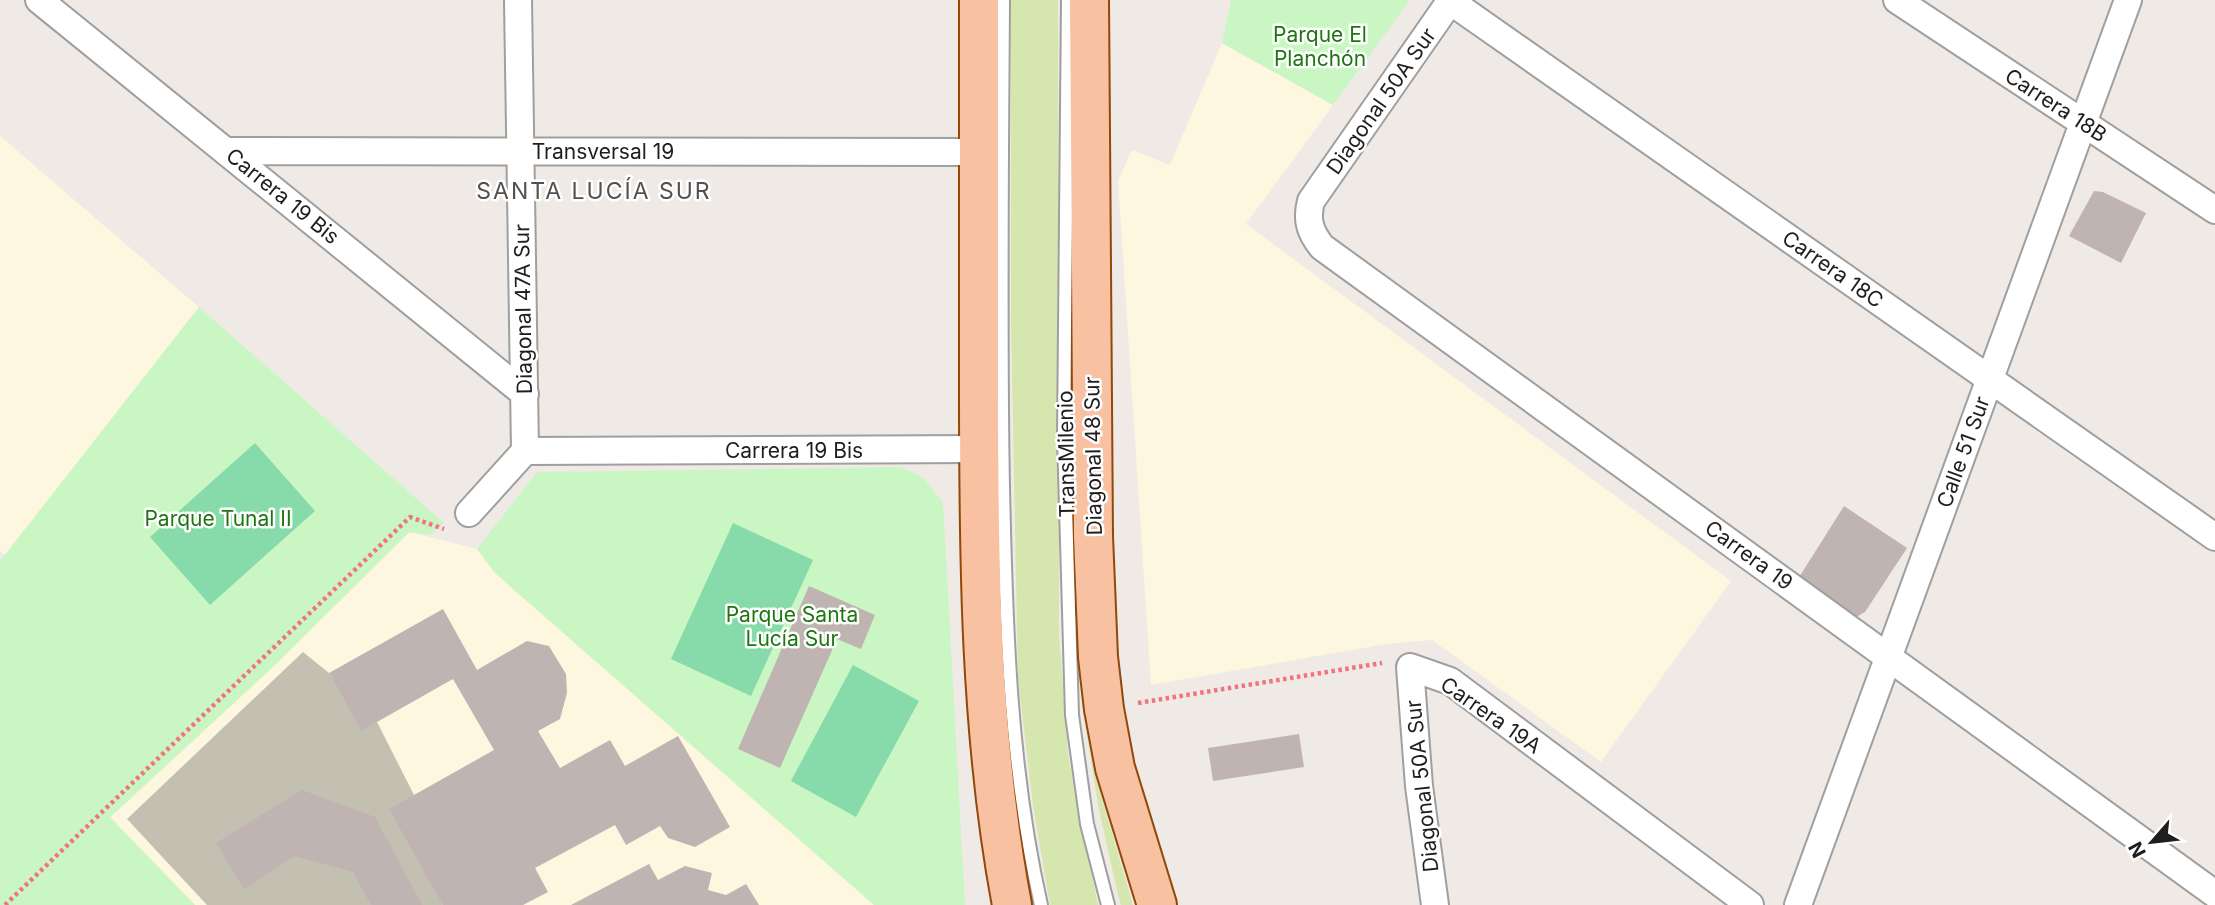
<svg xmlns="http://www.w3.org/2000/svg" width="2215" height="905" font-family="Inter,sans-serif">
  <rect width="100%" height="100%" fill="#efeae5"/>
  <path fill="#fdf7df" d="M1222,43L1333,105L1246,224L1731,581L1601,762L1432,640L1386,644L1151,685L1118,180L1132,150L1170,165Z
    M0,136L199,307L5,555L0,551Z
    M410,532L477,549L495,573L874,905H195L110,818L274,666Z"/>
  <path fill="#c3bfb1" d="M303,652L329,673L361,730L377,722L414,795L443,905H207L127,819Z"/>
  <path fill="#d5e6ae" d="M1011,0H1058L1059,633L1068,755L1098,905H1050L1033,805L1018,678L1011,322Z
    M1080,693L1095,775L1133,905H1121L1118,895L1099,810Z"/>
  <path fill="#caf6c4" d="M1231,0H1410L1333,105L1222,43Z
    M199,307L444,523L430,535L409,532L274,666L110,817L195,905H0V561Z
    M901,467L923,478L943,502L965,905H874L495,573L477,549L537,472Z"/>
  <path fill="#87daa9" d="M255,443L315,511L210,605L150,537Z
    M733,523L813,560L751,696L671,659Z
    M853,665L919,701L856,817L791,781Z"/>
  <path fill="#bfb4b2" d="M2094,191L2103,192L2146,213L2121,263L2069,236Z
    M1844,506L1907,548L1865,612L1856,617L1798,579Z
    M809,586L875,615L861,649L837,639L780,768L738,749Z
    M443,609L477,670L527,641L549,646L566,674L567,693L560,719L538,731L560,768L610,740L625,766L678,736L730,827L695,847L668,838L660,826L626,845L615,825L535,868L548,892L523,905H443L389,809L494,750L453,679L361,731L329,673Z
    M1299,734L1304,767L1213,781L1208,748Z
    M302,790L375,817L422,905H371L353,872L295,856L244,889L216,843Z
    M649,864L658,880L685,866L712,873L708,890L726,895L746,884L759,905H571Z"/>
  <g fill="none" stroke-linecap="round" stroke-linejoin="round">
    <g stroke="#9f9f9f" stroke-width="16">
      <path id="lane" d="M1003,0C1002,163 1000,326 1003,488C1006,629 1010,768 1041,905
        M1068,0L1064,438L1072,715L1087,824L1108,905"/>
    </g>
    <g stroke="#9f9f9f" stroke-width="30">
      <path id="street" d="M39,0L525,394
        M1451,0L1311,201C1306,220 1310,232 1322,247L2215,894
        M1897,0L2215,210
        M1450,1L2215,537
        M228,151L979,152
        M525,451L979,449
        M469,513L525,451L518,0
        M1435,905L1419,786L1410,667L1450,681L1750,905
        M1798,905L2128,0"/>
    </g>
    <g stroke="#914808" stroke-width="42">
      <path id="primary" d="M979,0C979,129 979,258 979,387C979,561 980,734 1012,905
        M1089,0L1093,536L1098,657L1104,709L1115,768L1157,905"/>
    </g>
    <path stroke="#f2737f" stroke-width="4.5" stroke-dasharray="3.5 3.5" stroke-linecap="butt" d="M1138,703L1382,663
      M5,905L410,517L444,529"/>
    <use href="#lane" stroke="#fff" stroke-width="12"/>
    <use href="#street" stroke="#fff" stroke-width="26"/>
    <use href="#primary" stroke="#f7c1a2" stroke-width="38"/>
  </g>
  <g text-anchor="middle" dominant-baseline="central" stroke-width="5" stroke-linejoin="round" paint-order="stroke">
    <g font-size="21" fill="#1d7711" stroke="#fff">
      <text x="1320" y="34">Parque El<tspan x="1320" dy="24">Planchón</tspan></text>
      <text x="218" y="518">Parque Tunal II</text>
      <text x="792" y="614">Parque Santa<tspan x="792" dy="24">Lucía Sur</tspan></text>
    </g>
    <g font-size="21" fill="#1e1e1e" stroke="#fff">
      <text transform="translate(1381 101) rotate(-55)">Diagonal 50A Sur</text>
      <text transform="translate(2056 105) rotate(33)">Carrera 18B</text>
      <text x="603" y="151">Transversal 19</text>
      <text transform="translate(283 196) rotate(39)">Carrera 19 Bis</text>
      <text transform="translate(1833 269) rotate(35)">Carrera 18C</text>
      <text transform="translate(523 309) rotate(-91)">Diagonal 47A Sur</text>
      <text x="794" y="450">Carrera 19 Bis</text>
      <text transform="translate(1963 452) rotate(-70)">Calle 51 Sur</text>
      <text transform="translate(1066 454) rotate(-91)">TransMilenio</text>
      <text transform="translate(1093 456) rotate(-91)">Diagonal 48 Sur</text>
      <text transform="translate(1749 555) rotate(36)">Carrera 19</text>
      <text transform="translate(1491 715) rotate(35)">Carrera 19A</text>
      <text transform="translate(1422 786) rotate(-96)">Diagonal 50A Sur</text>
    </g>
    <g font-size="23" letter-spacing="2" fill="#515151" stroke="#fff">
      <text x="594" y="191">SANTA LUCÍA SUR</text>
    </g>
  </g>
  <g transform="translate(2152 842) rotate(242)" stroke="#ffffff" stroke-width="5" paint-order="stroke">
  <path d="M0-5L12 26L0 18L-12 26Z" fill="#1e1e1e"/>
  <text y="-10" font-size="19" font-weight="bold" text-anchor="middle" fill="#1e1e1e">N</text>
  </g>
</svg>
